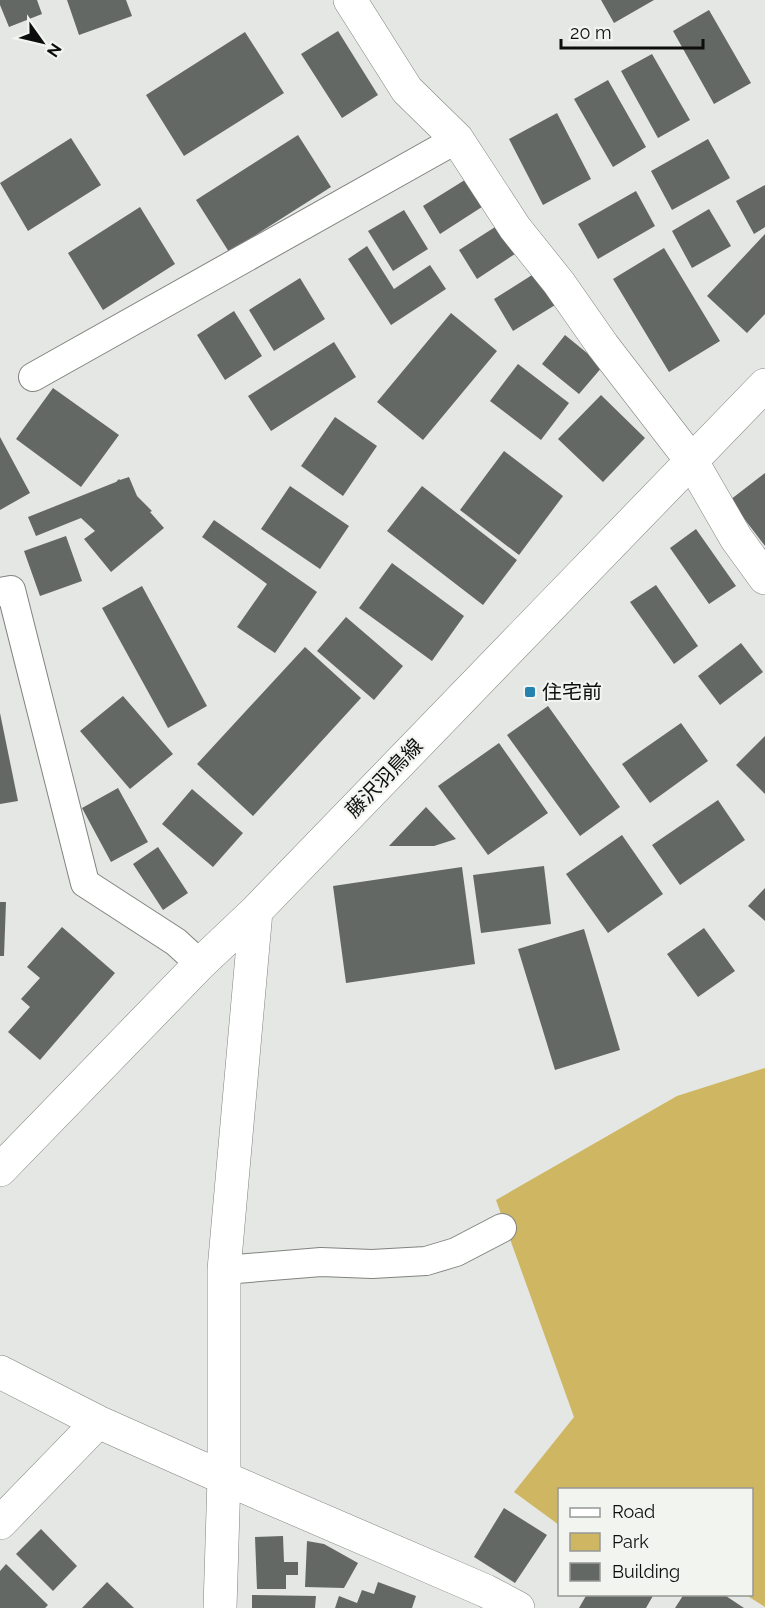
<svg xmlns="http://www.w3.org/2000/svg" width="765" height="1608" font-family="Raleway,'Noto Sans JP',sans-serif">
  <rect width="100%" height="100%" fill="#e4e7e3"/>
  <path fill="#cfb662" d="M765,1068V1607L746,1595L752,1594V1490H560L559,1525L514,1492L574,1417L496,1200L677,1096Z"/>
  <path fill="#646865" d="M0,0H37L42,14L9,27L0,5Z
    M67,0H126L132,16L79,35Z
    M601,0H654L614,23Z
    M709,10L751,83L714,104L673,31Z
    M338,31L378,95L342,118L301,54Z
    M245,32L284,93L184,156L146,95Z
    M652,54L690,120L658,138L621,71Z
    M608,80L646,147L613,167L574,99Z
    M557,113L591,179L543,205L509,139Z
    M298,135L331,187L229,252L196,200Z
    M71,138L101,185L28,231L0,183Z
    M708,139L730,178L672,210L651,171Z
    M468,178L485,205L440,234L423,206Z
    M765,185V227L754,234L736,201Z
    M636,191L655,226L598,259L578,224Z
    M140,207L175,264L103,310L68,253Z
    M709,209L731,246L692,268L672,231Z
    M404,210L428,249L393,271L368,231Z
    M503,222L521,250L477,279L459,250Z
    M765,234V314L747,333L707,296Z
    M367,246L394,289L430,265L446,289L391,325L348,259Z
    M664,248L720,341L669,372L613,279Z
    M540,270L560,302L513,331L494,299Z
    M300,278L325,319L274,351L249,310Z
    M234,311L262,356L225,380L197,335Z
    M451,313L497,351L423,440L377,402Z
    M565,335L603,366L579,394L542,364Z
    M334,342L356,377L271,431L248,396Z
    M518,364L569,403L541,440L490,401Z
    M53,388L119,435L81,487L16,439Z
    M601,395L645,438L603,482L558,439Z
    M335,417L377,446L343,496L301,466Z
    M0,437L30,493L0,510Z
    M504,451L563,496L519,555L460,510Z
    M765,473V546L730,500Z
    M129,477L137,496L152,511L150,512L164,528L111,572L84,539L95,531L81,518L36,536L28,517L116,482L119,479L120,480Z
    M290,486L349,526L320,569L261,529Z
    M422,486L517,560L483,605L387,531Z
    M214,520L317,592L275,653L237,627L267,584L202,537Z
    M696,529L736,586L709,604L670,548Z
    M66,536L82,581L40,596L24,551Z
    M392,563L464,616L432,661L359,608Z
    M656,585L698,646L674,664L630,602Z
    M142,586L207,706L168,728L102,608Z
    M346,617L403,666L374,700L317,651Z
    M741,643L763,672L720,705L698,676Z
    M305,647L361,698L253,816L197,764Z
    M123,696L173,754L130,789L80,731Z
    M548,706L620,807L580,836L507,735Z
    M0,713L18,801L0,804Z
    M681,723L708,761L650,803L622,764Z
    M765,736V794L736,765Z
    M499,743L548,813L488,855L438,786Z
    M118,788L148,842L111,862L82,808Z
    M192,789L243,833L213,867L162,824Z
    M718,800L745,840L680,885L652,845Z
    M426,807L456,839L434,846H389Z
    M622,835L663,894L608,933L566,874Z
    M158,847L188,893L163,910L133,864Z
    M544,866L551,924L481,933L473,875Z
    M462,867L475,964L346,983L333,886Z
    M765,888V921L748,906Z
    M0,902H6L4,956H0Z
    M62,927L115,973L40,1060L8,1032L30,1007L21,999L40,978L27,967Z
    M704,928L735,971L698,997L667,954Z
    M584,929L620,1050L555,1070L518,949Z
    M504,1508L547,1535L515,1583L474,1557Z
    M41,1529L77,1566L53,1591L16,1554Z
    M283,1536L284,1562H298V1575H286V1589H257L255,1537Z
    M307,1541L324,1544L358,1563L344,1588L305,1587Z
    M6,1564L48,1605L45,1608H0V1571Z
    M107,1582L134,1608H82Z
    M378,1582L416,1596L412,1608H335L339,1596L357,1603L362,1590L374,1594Z
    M587,1594H654L646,1608H579Z
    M684,1594H723L744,1608H675Z
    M252,1595L316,1596L315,1608H252Z"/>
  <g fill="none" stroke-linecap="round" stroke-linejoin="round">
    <g stroke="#81837f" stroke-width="30">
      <path id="lane" d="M33,377L457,139
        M0,592L11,590L85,883L176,942L200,964
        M224,1270L321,1262L372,1264L426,1261L456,1252L502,1228"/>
    </g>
    <g stroke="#81837f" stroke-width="34">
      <path id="street" d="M350,0L407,90L457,139L515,228L559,283L603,346L691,460L736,538L765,578
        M0,1372L98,1422L224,1478L486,1591L518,1608
        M0,1523L98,1422"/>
    </g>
    <g stroke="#81837f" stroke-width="34">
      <path id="secondary" d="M0,1170L200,964L256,911L765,385
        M220,1608L224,1478V1270L256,911"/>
    </g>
    <use href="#lane" stroke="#fff" stroke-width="28"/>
    <use href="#street" stroke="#fff" stroke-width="33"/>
    <use href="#secondary" stroke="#fff" stroke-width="33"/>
  </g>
  <rect fill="#2581ae" stroke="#f2f4f0" stroke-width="2" x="524" y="686" width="12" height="12" rx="3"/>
  <g text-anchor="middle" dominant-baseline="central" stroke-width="4.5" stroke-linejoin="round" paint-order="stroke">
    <g font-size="20" fill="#0c0d0c" stroke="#f2f4f0" text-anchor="start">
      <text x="542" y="692">住宅前</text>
    </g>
    <g font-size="20" fill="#0c0d0c" stroke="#f2f4f0">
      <text transform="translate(384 778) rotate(-46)">藤沢羽鳥線</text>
    </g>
  </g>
  <rect x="558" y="1488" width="195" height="108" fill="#f2f4f0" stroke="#969895" stroke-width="1.5"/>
  <rect x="570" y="1508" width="30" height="9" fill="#ffffff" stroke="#969895" stroke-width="1.5"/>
  <text x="612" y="1518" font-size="18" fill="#0c0d0c">Road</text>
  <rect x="570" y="1533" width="30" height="18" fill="#cfb662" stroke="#969895" stroke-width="1.5"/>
  <text x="612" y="1548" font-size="18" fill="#0c0d0c">Park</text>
  <rect x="570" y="1563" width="30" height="18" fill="#646865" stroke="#969895" stroke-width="1.5"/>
  <text x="612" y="1578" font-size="18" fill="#0c0d0c">Building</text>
  <g transform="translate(42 42) rotate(124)" stroke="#f2f4f0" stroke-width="4.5" paint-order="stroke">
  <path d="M0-4.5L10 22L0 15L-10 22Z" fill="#0c0d0c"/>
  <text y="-9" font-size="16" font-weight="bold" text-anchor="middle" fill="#0c0d0c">N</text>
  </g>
  <path d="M561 39v9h142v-9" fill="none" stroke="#0c0d0c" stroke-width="3"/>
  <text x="570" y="39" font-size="18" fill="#0c0d0c" stroke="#f2f4f0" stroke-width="4.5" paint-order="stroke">20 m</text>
</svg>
